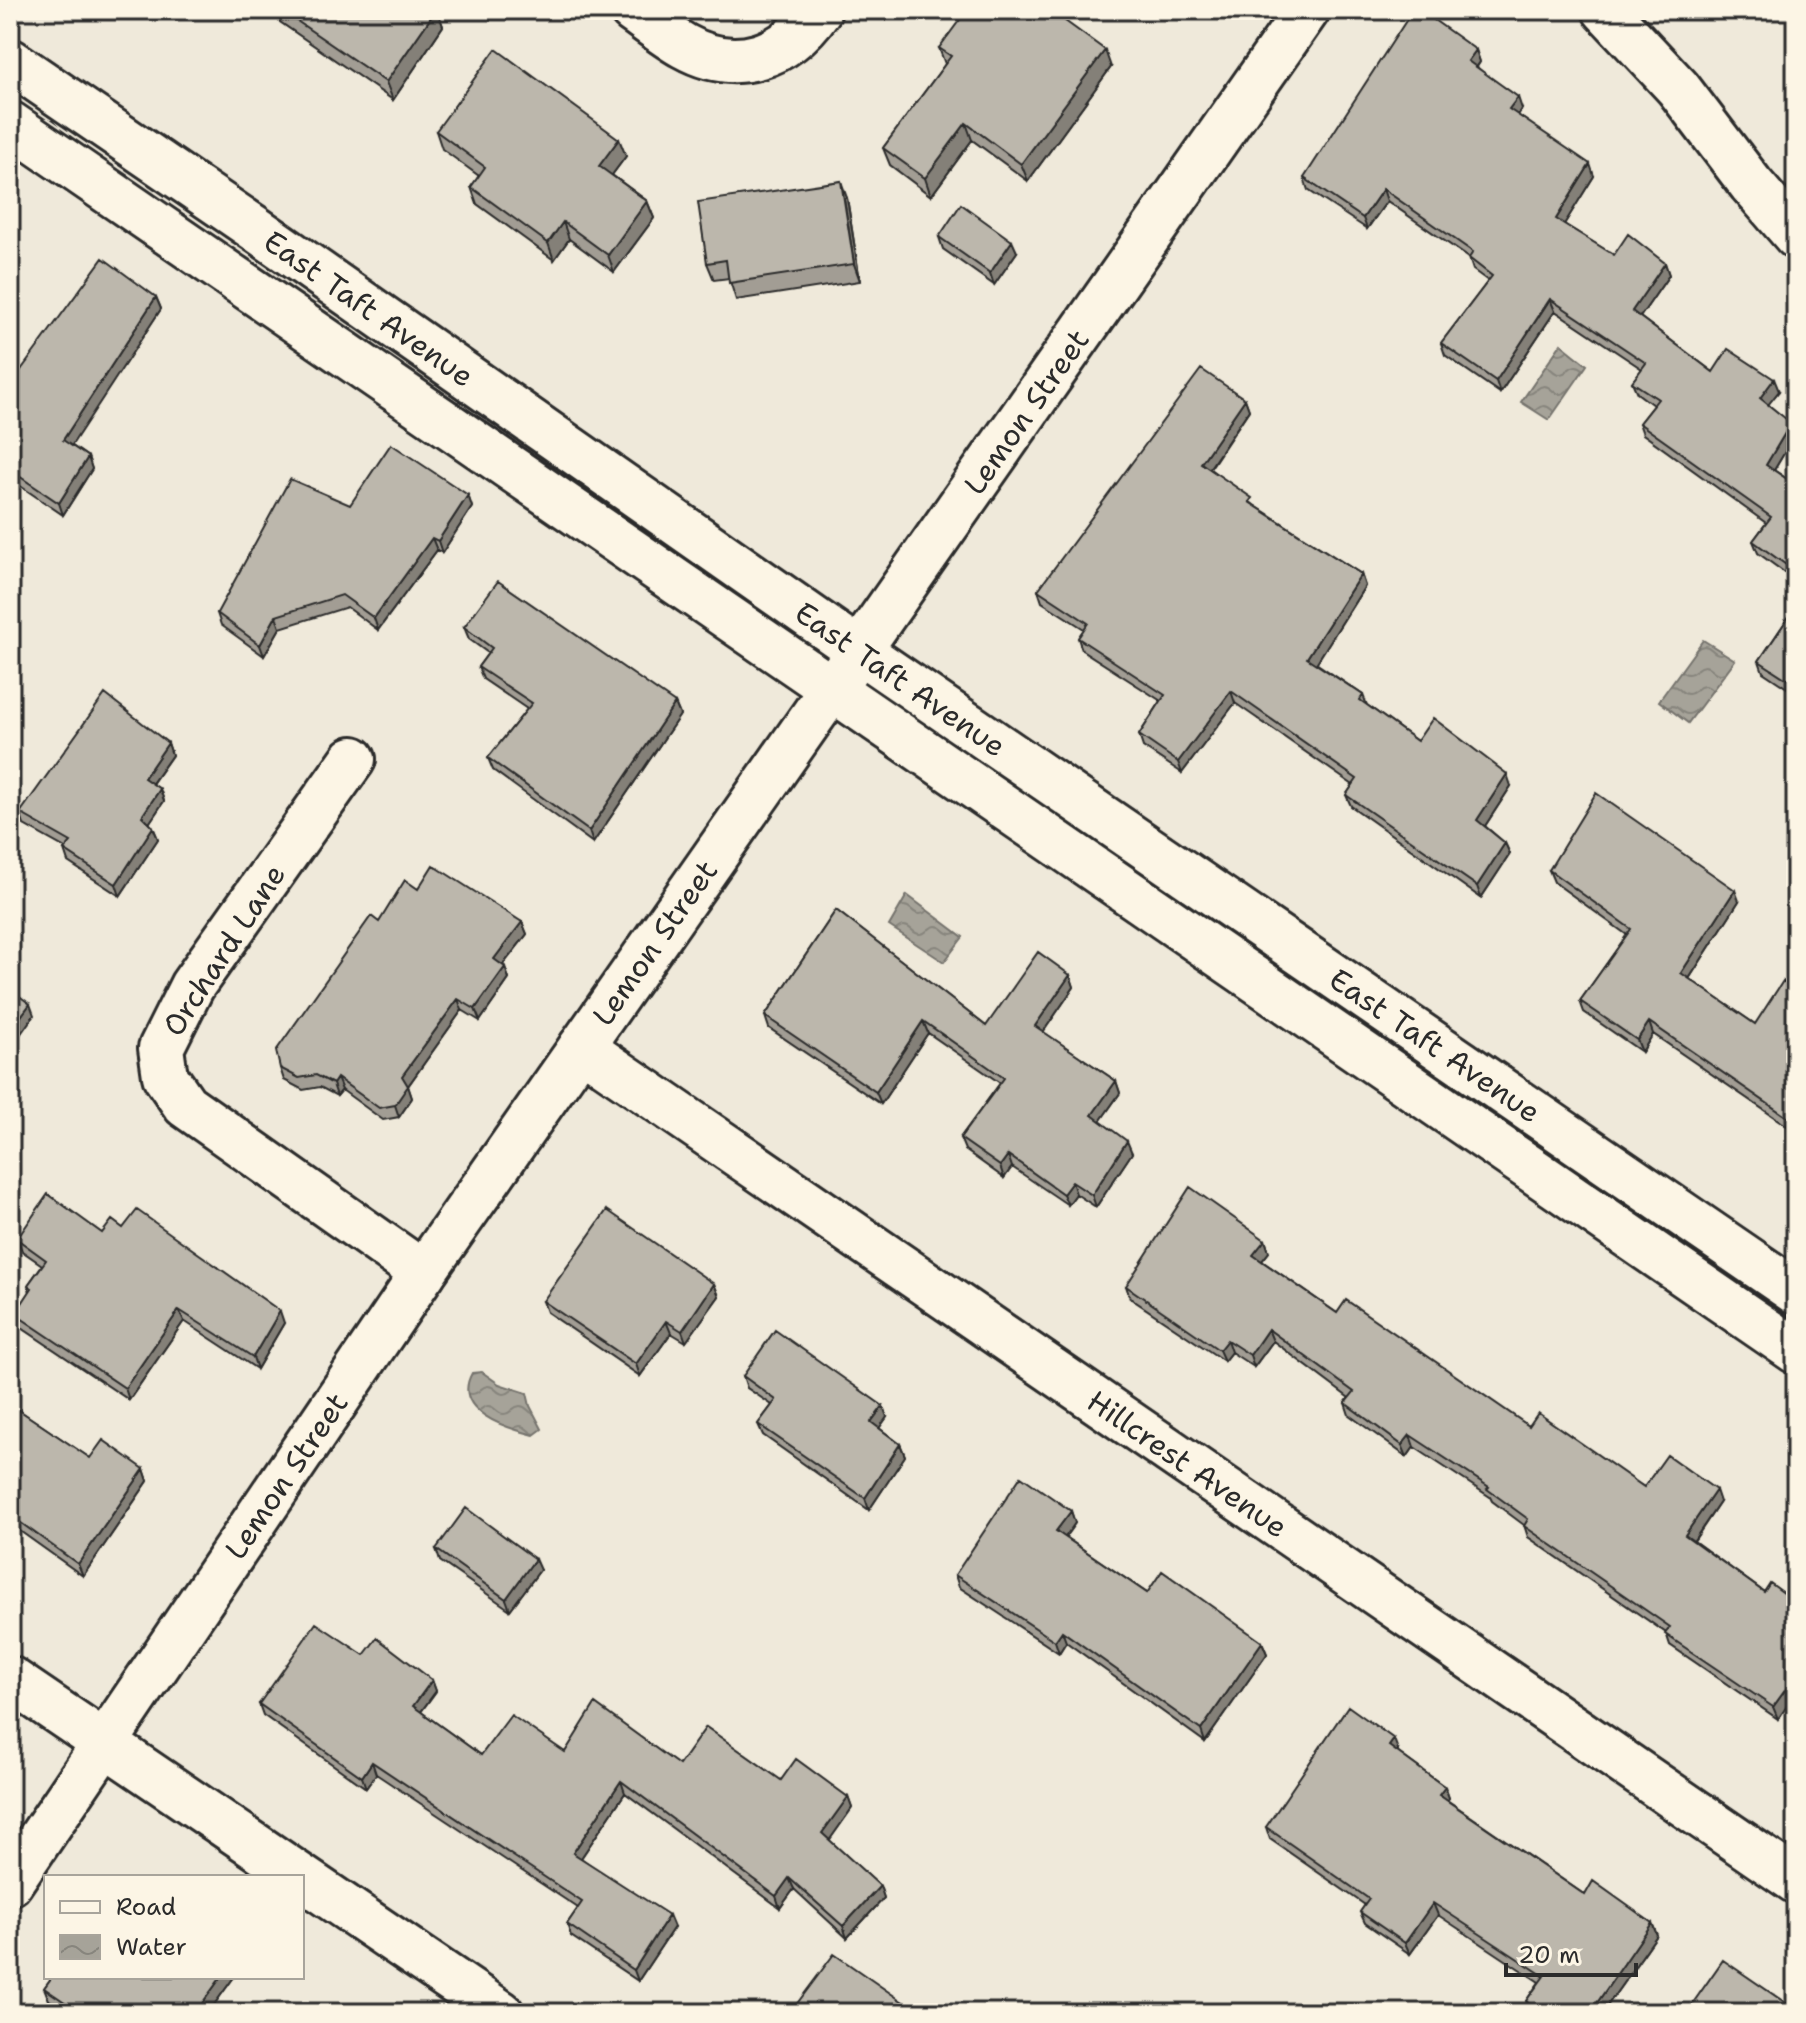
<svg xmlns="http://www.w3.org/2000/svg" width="1806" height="2023" font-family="'Shantell Sans',sans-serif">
  <defs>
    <pattern id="water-waves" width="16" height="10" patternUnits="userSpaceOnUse" patternTransform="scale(2)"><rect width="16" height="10" fill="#a6a399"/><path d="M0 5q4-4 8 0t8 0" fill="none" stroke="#87857d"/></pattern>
  </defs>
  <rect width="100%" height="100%" fill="#efe9da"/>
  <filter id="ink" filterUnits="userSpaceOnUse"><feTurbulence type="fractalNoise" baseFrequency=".0125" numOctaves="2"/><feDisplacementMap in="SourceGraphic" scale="16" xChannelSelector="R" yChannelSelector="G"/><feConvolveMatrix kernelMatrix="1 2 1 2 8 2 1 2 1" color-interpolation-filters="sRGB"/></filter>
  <g filter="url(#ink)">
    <path fill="url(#water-waves)" stroke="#75736d" stroke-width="2" d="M1561,344L1587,365L1549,420L1521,402Z
      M1703,640L1735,660L1688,723L1659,701Z
      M907,895L963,937L944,962L889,926Z
      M482,1372L499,1384L527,1393L530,1406L542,1429L534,1435C506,1428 451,1411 472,1373Z"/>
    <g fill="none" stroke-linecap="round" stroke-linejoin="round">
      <g stroke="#2b2b2b" stroke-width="50">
        <g id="minor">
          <path d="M632,10C649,22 666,36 684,46C736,75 786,57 819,10"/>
          <path d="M1605,10L1678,88L1751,184L1796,236"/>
          <path id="s1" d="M10,61L253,227L858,650L1796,1292"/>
          <path d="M10,124L1796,1351"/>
          <path d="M353,759L192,986L161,1048L165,1076L185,1105L423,1273"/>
          <path id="s2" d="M581,1047L1796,1881"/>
          <path d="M10,1679L501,2013"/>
          <path id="s3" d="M10,1883L423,1273L1307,10"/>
        </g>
      </g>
      <use href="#minor" stroke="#fcf5e5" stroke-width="44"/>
    </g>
    <path fill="#a29d94" stroke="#2b2b2b" stroke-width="2" d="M276,10H437L443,26L393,100L280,22Z
      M939,48L1111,67L1028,181L972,140L931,196L890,165L883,148L945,64Z
      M1476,50L1480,62L1477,67L1522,109L1518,115L1594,176L1564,224L1614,255L1665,263L1669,275L1640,317L1713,372L1779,391L1768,404L1795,435L1774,470L1796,485V581L1758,553L1753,541L1766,523L1643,434L1639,423L1653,405L1637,393L1632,382L1642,369L1555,311L1500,393L1445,355L1441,343L1488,281L1473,270L1469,258L1387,201L1367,229L1308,190L1304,178Z
      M436,131L626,156L612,175L647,201L654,218L614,272L569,239L554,260L477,204L471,187L479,176L442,149Z
      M847,198L860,281L736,300L729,278L714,280L707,263Z
      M939,237L1017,252L994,285L943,249Z
      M156,297L161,309L71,445L88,457L92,469L63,515L10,479V385Z
      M1245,399L1249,410L1210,469L1254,505L1361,574L1365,586L1316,663L1363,695L1367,705L1417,741L1511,786L1485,826L1505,843L1510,854L1481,898L1351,806L1346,795L1353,785L1235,703L1182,773L1143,747L1139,735L1161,701L1082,650L1078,638L1084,629L1042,602L1038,590Z
      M468,495L472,507L442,553L437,550L378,630L347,607L280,628L264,656L221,625L217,613L350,505Z
      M1796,606V694L1763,672L1759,661Z
      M464,627L675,703L680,715L593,843L493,770L488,758L527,709L483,679L478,667L488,653L469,639Z
      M168,743L172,755L152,784L160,789L164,801L149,823L153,827L158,839L120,896L68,862L64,850L65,848L24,825L20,813Z
      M1549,870L1739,901L1689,979L1755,1024L1796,990V1132L1653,1034L1642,1052L1584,1012L1580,1001L1627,935L1554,882Z
      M418,889L522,922L527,934L503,965L505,967L509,979L480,1021L462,1010L408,1086L412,1098L399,1117L383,1120L342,1090L337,1096L320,1087L303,1090L284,1080L280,1068Z
      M836,910L986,1026L1070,975L1074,987L1043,1032L1116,1081L1120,1093L1100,1121L1132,1153L1096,1207L1076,1194L1068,1205L1012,1167L1004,1178L965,1150L960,1138L1000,1083L928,1033L881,1104L769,1028L765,1016Z
      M123,1228L284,1323L257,1369L184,1321L129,1400L19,1326L15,1314L30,1292L28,1285L42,1265L22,1251L17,1239L102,1233Z
      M1265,1240L1269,1252L1262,1261L1337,1313L1529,1426L1644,1487L1720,1502L1694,1541L1764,1592L1796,1602V1693L1778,1719L1670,1645L1666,1633L1528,1537L1524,1525L1492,1501L1490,1497L1414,1447L1407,1457L1349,1415L1345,1403L1349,1398L1273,1341L1254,1367L1231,1352L1224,1361L1130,1298L1126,1286Z
      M714,1284L719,1296L686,1342L671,1333L640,1376L547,1312L543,1301Z
      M743,1376L887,1417L879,1428L900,1444L905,1456L869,1510L763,1435L758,1424L772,1405L747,1388Z
      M10,1404L90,1458L144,1469L148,1481L83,1576L10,1524Z
      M1071,1511L1075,1523L1065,1537L1147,1593L1262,1642L1267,1654L1205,1742L1066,1642L1059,1653L959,1587L955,1575Z
      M436,1549L540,1570L510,1610L440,1561Z
      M364,1655L432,1680L436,1691L421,1712L481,1755L565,1752L679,1765L781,1780L848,1797L852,1808L829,1840L880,1886L884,1898L847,1938L794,1889L780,1908L625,1793L581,1858L674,1927L638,1981L571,1936L567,1924L578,1908L376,1774L366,1788L263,1715L259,1704Z
      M1398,1750L1397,1752L1445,1787L1449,1798L1447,1800L1585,1895L1652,1923L1657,1935L1602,2013H1530L1526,2001L1539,1982L1438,1915L1410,1954L1365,1923L1360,1912L1365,1905L1270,1839L1266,1827Z
      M52,1977H234L208,2013H68L49,2000L44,1988Z"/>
    <path fill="#848078" stroke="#2b2b2b" stroke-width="2" d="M436,10H437L443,26L393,100L386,82Z
      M1105,50L1111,67L1028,181L1021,164Z
      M1476,50L1480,62L1472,73L1468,61Z
      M1518,97L1522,109L1514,121L1509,109Z
      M966,123L972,140L931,196L925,178Z
      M619,139L626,156L606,183L599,166Z
      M1590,164L1594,176L1560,231L1556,219Z
      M841,181L847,198L860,281L854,264Z
      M1383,189L1387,201L1367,229L1363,218Z
      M647,201L654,218L614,272L608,255Z
      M563,222L569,239L554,260L548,243Z
      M1012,241L1017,252L994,285L990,273Z
      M1665,263L1669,275L1636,323L1632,311Z
      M156,297L161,309L68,451L63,440Z
      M1550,299L1555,311L1500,393L1496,381Z
      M1774,379L1779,391L1764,410L1760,398Z
      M1245,399L1249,410L1205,475L1201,463Z
      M1791,423L1795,435L1770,477L1766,465Z
      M88,457L92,469L63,515L59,503Z
      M468,495L472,507L442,553L438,541Z
      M432,538L437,550L378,630L374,618Z
      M1361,574L1365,586L1312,670L1307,658Z
      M276,616L280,628L264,656L260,645Z
      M1231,691L1235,703L1182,773L1178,762Z
      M675,703L680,715L593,843L589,831Z
      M168,743L172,755L148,789L144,778Z
      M1507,774L1511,786L1481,832L1477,820Z
      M160,789L164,801L146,828L142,816Z
      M153,827L158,839L120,896L116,884Z
      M1505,843L1510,854L1481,898L1477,886Z
      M1735,890L1739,901L1685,985L1681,973Z
      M522,922L527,934L498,971L494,959Z
      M505,967L509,979L480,1021L475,1009Z
      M1070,975L1074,987L1039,1038L1035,1026Z
      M458,999L462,1010L408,1086L412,1098L399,1117L395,1105L402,1076Z
      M30,1004L34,1015L10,1049V1031Z
      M923,1021L928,1033L881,1104L876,1092Z
      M1649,1022L1653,1034L1642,1052L1637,1040Z
      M337,1078L342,1090L337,1096L333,1084Z
      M1116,1081L1120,1093L1096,1127L1092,1115Z
      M1127,1141L1132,1153L1096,1207L1092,1195Z
      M1008,1155L1012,1167L1004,1178L1000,1166Z
      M1072,1182L1076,1194L1068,1205L1063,1194Z
      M1265,1240L1269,1252L1257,1267L1253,1255Z
      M714,1284L719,1296L686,1342L682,1331Z
      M179,1310L184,1321L129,1400L125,1388Z
      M280,1311L284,1323L257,1369L253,1357Z
      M666,1321L671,1333L640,1376L636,1364Z
      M1268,1329L1273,1341L1254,1367L1250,1355Z
      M1227,1340L1231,1352L1224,1361L1219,1350Z
      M883,1406L887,1417L875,1434L871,1422Z
      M1410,1435L1414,1447L1407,1457L1402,1445Z
      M900,1444L905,1456L869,1510L865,1498Z
      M144,1469L148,1481L83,1576L78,1564Z
      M1716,1490L1720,1502L1690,1546L1685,1535Z
      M1071,1511L1075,1523L1061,1543L1056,1531Z
      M535,1559L540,1570L510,1610L506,1599Z
      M1062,1631L1066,1642L1059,1653L1055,1641Z
      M1262,1642L1267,1654L1205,1742L1201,1730Z
      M1796,1675V1693L1778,1719L1773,1707Z
      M432,1680L436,1691L417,1717L413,1706Z
      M1394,1739L1398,1750L1394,1758L1389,1746Z
      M372,1762L376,1774L366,1788L362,1777Z
      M621,1781L625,1793L577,1864L573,1853Z
      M1445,1787L1449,1798L1444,1806L1439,1795Z
      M848,1797L852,1808L826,1845L822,1833Z
      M789,1878L794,1889L780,1908L776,1896Z
      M880,1886L884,1898L847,1938L843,1926Z
      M1433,1903L1438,1915L1410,1954L1405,1943Z
      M669,1915L674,1927L638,1981L634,1970Z
      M1652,1923L1657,1935L1602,2013H1590Z
      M221,1977H234L208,2013H195Z"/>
    <path fill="#bcb7ac" stroke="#2b2b2b" stroke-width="2" d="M281,10H436L386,82Z
      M967,10H1050L1105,50L1021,164L966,123L925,178L883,148L951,56L939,48Z
      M1413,10H1420L1476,50L1468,61L1518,97L1509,109L1590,164L1556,219L1614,255L1628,234L1665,263L1632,311L1713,372L1728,349L1774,379L1760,398L1791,423L1766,465L1796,485V572L1753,541L1771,517L1639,423L1658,399L1632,382L1646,363L1550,299L1496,381L1441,343L1492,276L1469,258L1473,252L1383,189L1363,218L1304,178Z
      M496,49L619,139L599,166L647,201L608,255L563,222L548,243L471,187L485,167L436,131Z
      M841,181L854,264L729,283L726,260L707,263L698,202Z
      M961,204L1012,241L990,273L939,237Z
      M103,258L156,297L63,440L88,457L59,503L10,470V385Z
      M1201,369L1245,399L1201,463L1252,498L1249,502L1361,574L1307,658L1363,695L1360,700L1417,741L1433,718L1507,774L1477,820L1505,843L1477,886L1346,795L1357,779L1231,691L1178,762L1139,735L1165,695L1078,638L1088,623L1038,590Z
      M391,444L468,495L438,541L432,538L374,618L342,595L276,616L260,645L217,613L290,479L350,505Z
      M498,581L675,703L589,831L488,758L532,703L478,667L492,648L464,627Z
      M1796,606V685L1759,661Z
      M105,694L168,743L144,778L160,789L142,816L153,827L116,884L64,850L71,842L20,813Z
      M1596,793L1735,890L1681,973L1755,1024L1783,981L1796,990V1123L1649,1022L1637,1040L1580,1001L1631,929L1549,870Z
      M433,865L522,922L494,959L505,967L475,1009L458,999L402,1076L408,1086L395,1105L379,1108L337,1078L333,1084L316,1075L299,1078L280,1068L276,1051L371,916L379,922L405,880L418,889Z
      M836,910L986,1026L1038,952L1070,975L1035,1026L1116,1081L1092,1115L1127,1141L1092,1195L1072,1182L1063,1194L1008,1155L1000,1166L960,1138L1004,1078L923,1021L876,1092L765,1016Z
      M10,989L30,1004L10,1031Z
      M1190,1187L1265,1240L1253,1255L1337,1313L1346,1300L1529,1426L1538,1413L1644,1487L1667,1455L1716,1490L1685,1535L1764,1592L1770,1583L1796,1602V1675L1773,1707L1665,1634L1670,1627L1524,1526L1528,1519L1487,1489L1489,1487L1410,1435L1402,1445L1345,1403L1354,1392L1268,1329L1250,1355L1227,1340L1219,1350L1126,1286Z
      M48,1194L102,1233L112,1220L123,1228L137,1210L280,1311L253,1357L179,1310L125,1388L15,1314L32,1288L28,1285L46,1260L17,1239Z
      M607,1210L714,1284L682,1331L666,1321L636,1364L543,1301Z
      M775,1330L883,1406L871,1422L900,1444L865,1498L758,1424L776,1400L743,1376Z
      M10,1404L90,1458L103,1440L144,1469L78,1564L10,1515Z
      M1021,1476L1071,1511L1056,1531L1147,1593L1162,1571L1262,1642L1201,1730L1062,1631L1055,1641L955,1575Z
      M466,1508L535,1559L506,1599L436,1549Z
      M316,1623L364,1655L377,1638L432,1680L413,1706L481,1755L511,1715L565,1752L595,1704L679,1765L706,1727L781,1780L796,1759L848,1797L822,1833L880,1886L843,1926L789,1878L776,1896L621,1781L573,1853L669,1915L634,1970L567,1924L582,1902L372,1762L362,1777L259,1704Z
      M1348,1706L1394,1739L1389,1746L1445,1787L1439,1795L1585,1895L1593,1881L1652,1923L1590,2013H1541L1526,2001L1544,1976L1433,1903L1405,1943L1360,1912L1369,1899L1266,1827Z
      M834,1954L919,2013H790Z
      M1723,1960L1796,2010V2013H1686Z
      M52,1977H221L195,2013H81L44,1988Z"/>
  </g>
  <g text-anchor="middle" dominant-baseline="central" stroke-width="8" stroke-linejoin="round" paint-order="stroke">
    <g font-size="30" fill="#2b2b2b" stroke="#fcf5e5">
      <text stroke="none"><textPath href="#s1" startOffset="436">East Taft Avenue</textPath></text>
      <text stroke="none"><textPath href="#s3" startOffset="1788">Lemon Street</textPath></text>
      <text stroke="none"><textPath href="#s1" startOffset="1084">East Taft Avenue</textPath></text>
      <text stroke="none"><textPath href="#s3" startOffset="1140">Lemon Street</textPath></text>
      <text transform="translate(224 950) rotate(-57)">Orchard Lane</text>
      <text stroke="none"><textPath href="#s1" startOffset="1732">East Taft Avenue</textPath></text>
      <text stroke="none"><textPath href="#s2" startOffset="736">Hillcrest Avenue</textPath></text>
      <text stroke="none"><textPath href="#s3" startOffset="492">Lemon Street</textPath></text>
    </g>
  </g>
  <rect width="1806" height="2023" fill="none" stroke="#fcf5e5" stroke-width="40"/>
  <rect x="20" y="20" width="1766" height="1983" fill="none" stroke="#2b2b2b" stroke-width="3" filter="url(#ink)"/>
  <rect x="44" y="1875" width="260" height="104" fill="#fcf5e5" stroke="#a8a49b" stroke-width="2"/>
  <rect x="60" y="1901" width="40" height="12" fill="#fcf5e5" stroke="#a8a49b" stroke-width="2"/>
  <text x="116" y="1915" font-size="24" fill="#2b2b2b">Road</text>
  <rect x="60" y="1935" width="40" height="24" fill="url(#water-waves)" stroke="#a8a49b" stroke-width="2"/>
  <text x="116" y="1955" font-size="24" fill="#2b2b2b">Water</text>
  <path d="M1506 1963v12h130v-12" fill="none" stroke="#2b2b2b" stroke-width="4"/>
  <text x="1518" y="1963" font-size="24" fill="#2b2b2b" stroke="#fcf5e5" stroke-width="6" paint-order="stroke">20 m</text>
</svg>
